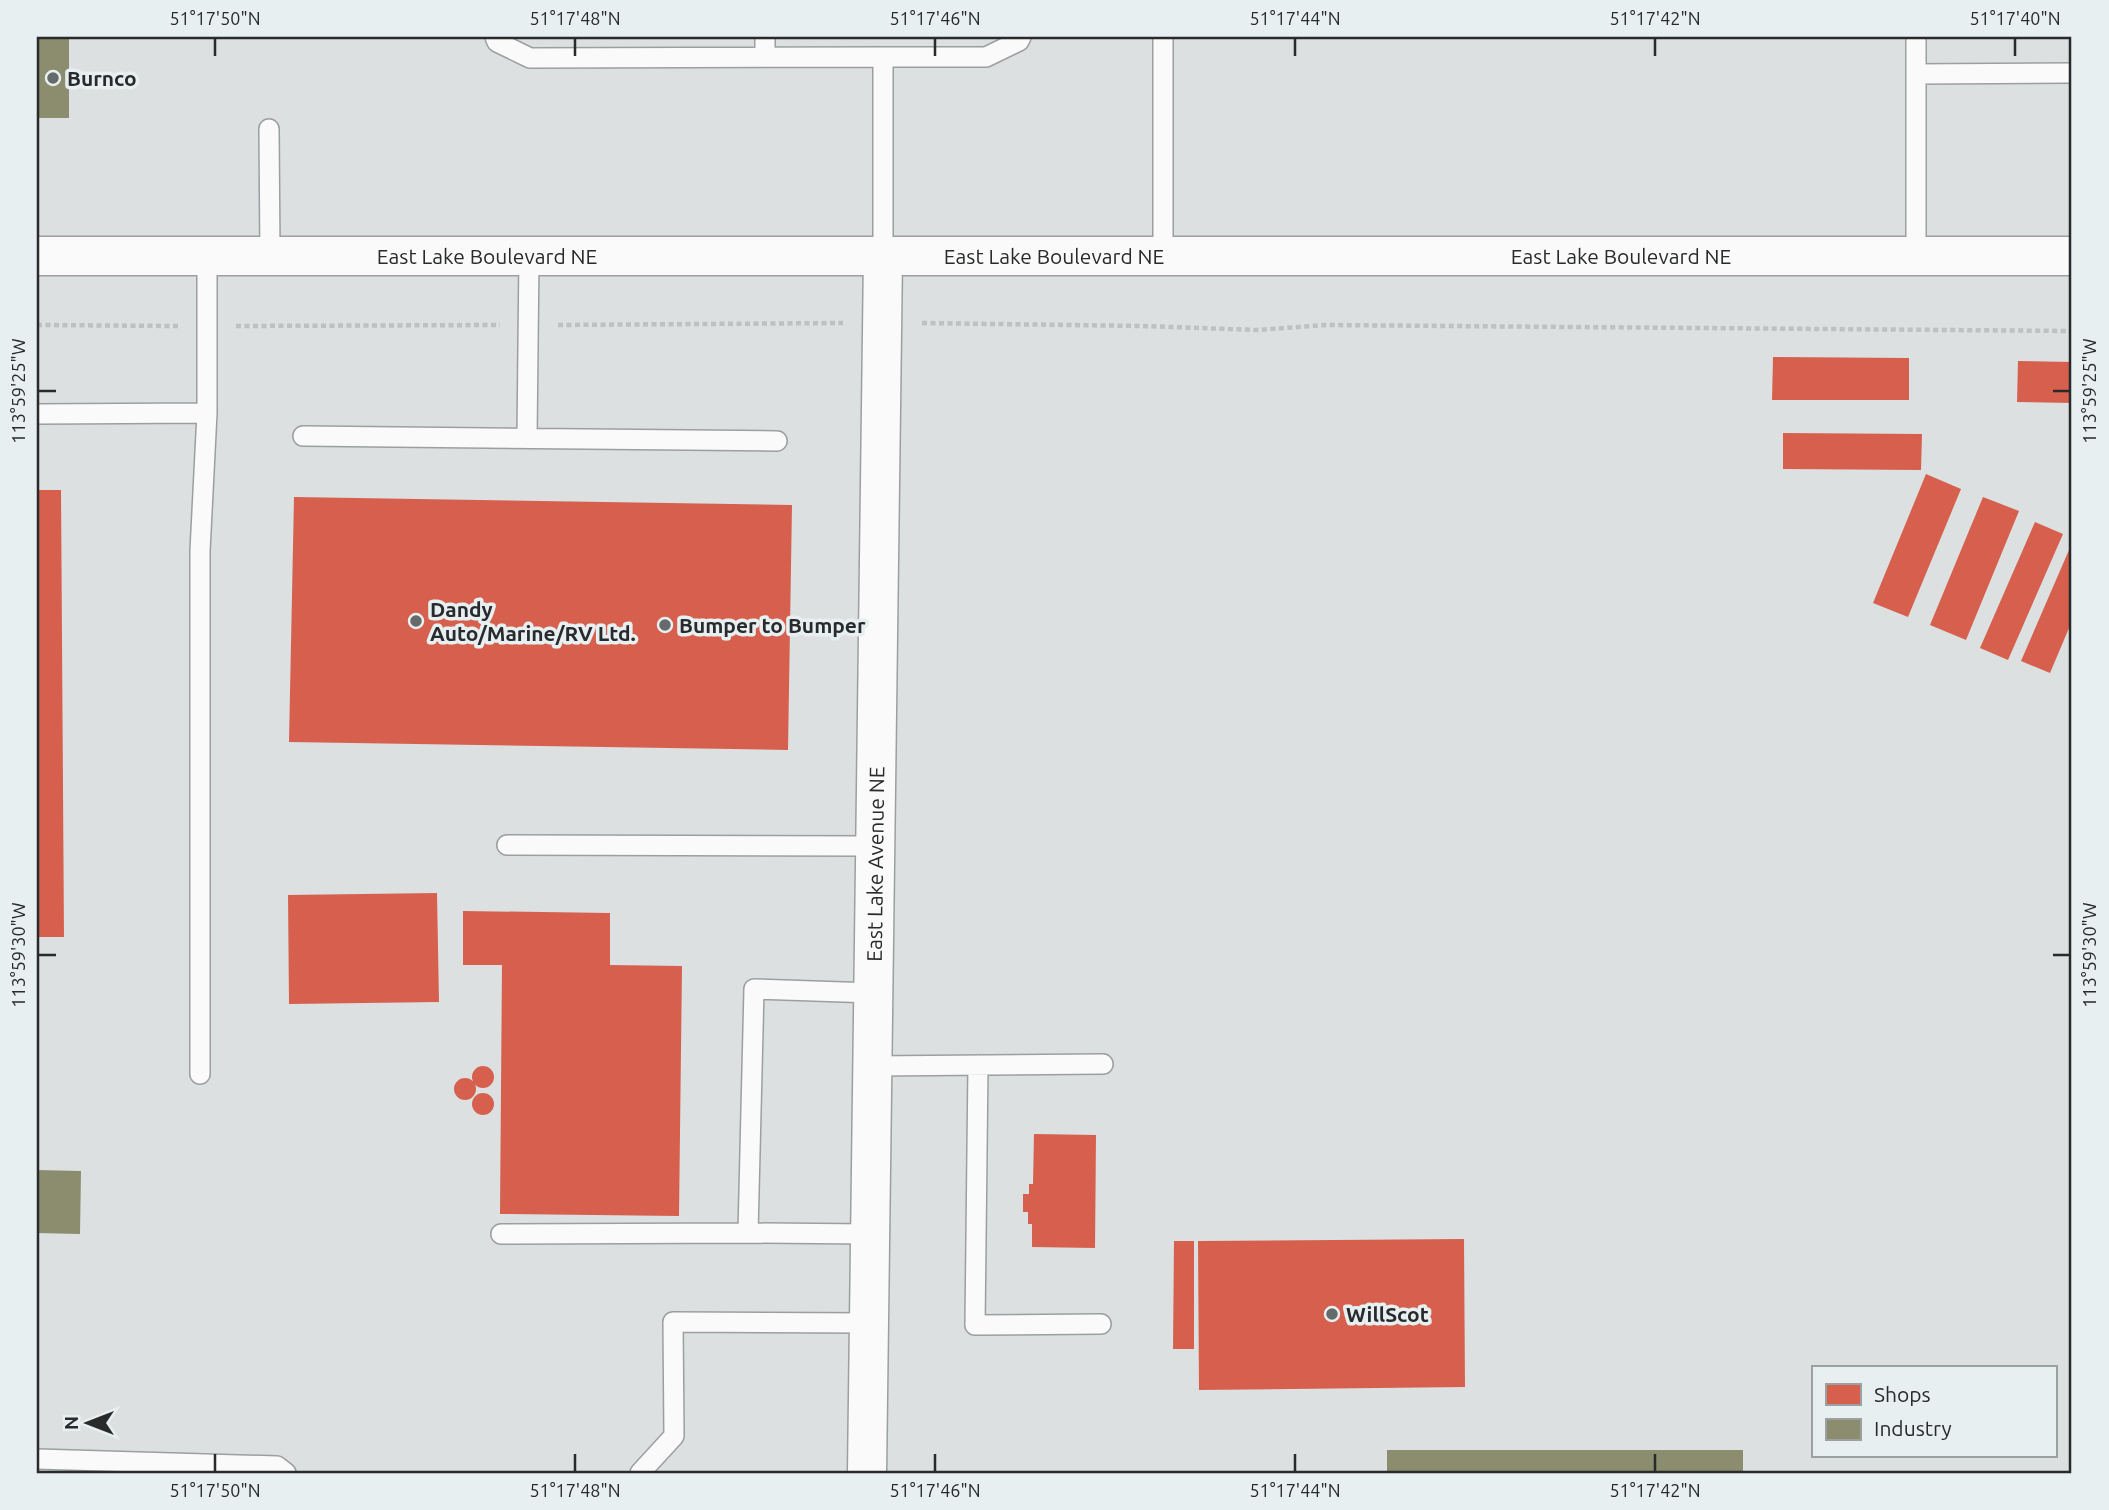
<svg xmlns="http://www.w3.org/2000/svg" width="2109" height="1510" font-family="Ubuntu,sans-serif">
  <rect width="100%" height="100%" fill="#dce0e1"/>
  <path fill="#d6604d" d="M1773,357L1909,358V400H1772Z
    M2018,361L2072,362V403L2017,402Z
    M1783,433L1922,434L1921,470L1783,469Z
    M1926,474L1961,489L1908,617L1873,603Z
    M37,490H61L64,937H37Z
    M294,497L792,505L788,750L289,742Z
    M1983,497L2019,511L1966,640L1930,625Z
    M2035,522L2063,534L2008,660L1980,648Z
    M2072,543V621L2050,673L2021,661Z
    M437,893L439,1002L289,1004L288,895Z
    M463,911L610,913V965L682,966L679,1216L500,1214L502,965H463Z
    M472 1077a11 11 0 1 1 22 0a11 11 0 1 1-22 0Z
    M454 1089a11 11 0 1 1 22 0a11 11 0 1 1-22 0Z
    M472 1104a11 11 0 1 1 22 0a11 11 0 1 1-22 0Z
    M1034,1134L1096,1135L1095,1248L1032,1247V1224H1028V1212H1023V1194H1029V1184H1033Z
    M1464,1239L1465,1387L1199,1390L1198,1241Z
    M1174,1241H1194V1349H1173Z"/>
  <path fill="#8c8c6e" d="M37,37H69V118H37Z
    M37,1170L81,1171L80,1234L37,1233Z
    M1387,1450H1743V1473H1387Z"/>
  <g fill="none" stroke-linecap="round" stroke-linejoin="round">
    <g stroke="#9c9fa0" stroke-width="22">
      <path id="lane" d="M495,37L497,42L530,58L883,57V256
        M1163,37V256
        M765,57V37
        M883,57H986L1019,41L1021,37
        M1916,74V37
        M269,129L270,255
        M1916,256V74L2072,73
        M37,414L207,413V256
        M303,436L777,441
        M527,438L529,255
        M507,845L875,846
        M978,1065L975,1325L1101,1324
        M872,1066L1103,1064
        M200,1074V551L207,413
        M501,1234L748,1233
        M870,1234L748,1233L754,989L873,993
        M37,1459L277,1466L286,1473
        M640,1473L674,1436L673,1322L869,1323"/>
    </g>
    <g stroke="#9c9fa0" stroke-width="41">
      <g id="street">
        <path id="s1" d="M867,1473L883,256"/>
      </g>
    </g>
    <g stroke="#9c9fa0" stroke-width="41">
      <g id="secondary">
        <path id="s2" d="M37,256H2072"/>
      </g>
    </g>
    <path stroke="#bfc0c0" stroke-width="4.5" stroke-dasharray="5 3.5" stroke-linecap="butt" d="M922,323L1143,326L1257,330L1325,325L2072,331
      M37,325L178,326
      M558,325L843,323
      M236,326L500,325"/>
    <use href="#lane" stroke="#fafafa" stroke-width="19"/>
    <use href="#street" stroke="#fafafa" stroke-width="38"/>
    <use href="#secondary" stroke="#fafafa" stroke-width="38"/>
  </g>
  <path fill="none" stroke="#282a2b" stroke-width="2.5" d="M215,38V56M575,38V56M935,38V56M1295,38V56M1655,38V56M2015,38V56M38,391H56M2053,391H2070M38,955H56M2053,955H2070M215,1454V1472M575,1454V1472M935,1454V1472M1295,1454V1472M1655,1454V1472"/>
  <g fill="#676a6b" stroke="#e7eff0" stroke-width="2.5">
    <circle cx="53" cy="78" r="7"/>
    <circle cx="416" cy="621" r="7"/>
    <circle cx="665" cy="625" r="7"/>
    <circle cx="1332" cy="1314" r="7"/>
  </g>
  <g text-anchor="middle" dominant-baseline="central" stroke-width="7" stroke-linejoin="round" paint-order="stroke">
    <g font-size="21" font-weight="bold" fill="#282a2b" stroke="#e7eff0" text-anchor="start">
      <text x="67" y="78">Burnco</text>
      <text x="430" y="609">Dandy<tspan x="430" dy="24">Auto/Marine/RV Ltd.</tspan></text>
      <text x="679" y="625">Bumper to Bumper</text>
      <text x="1346" y="1314">WillScot</text>
    </g>
    <g font-size="21" fill="#282a2b" stroke="#e7eff0">
      <text stroke="none"><textPath href="#s2" startOffset="450">East Lake Boulevard NE</textPath></text>
      <text stroke="none"><textPath href="#s2" startOffset="1584">East Lake Boulevard NE</textPath></text>
      <text stroke="none"><textPath href="#s2" startOffset="1017">East Lake Boulevard NE</textPath></text>
      <text stroke="none"><textPath href="#s1" startOffset="609">East Lake Avenue NE</textPath></text>
    </g>
  </g>
  <rect width="2109" height="1510" fill="none" stroke="#e7eff0" stroke-width="77"/>
  <rect x="1812" y="1366" width="245" height="91" fill="#e7eff0" stroke="#9ba0a1" stroke-width="2"/>
  <rect x="1826" y="1384" width="35" height="21" fill="#d6604d" stroke="#9ba0a1" stroke-width="2"/>
  <text x="1874" y="1402" font-size="21" fill="#282a2b">Shops</text>
  <rect x="1826" y="1419" width="35" height="21" fill="#8c8c6e" stroke="#9ba0a1" stroke-width="2"/>
  <text x="1874" y="1436" font-size="21" fill="#282a2b">Industry</text>
  <g transform="translate(88 1423) rotate(270)" stroke="#e7eff0" stroke-width="5" paint-order="stroke">
  <path d="M0-5L12 26L0 18L-12 26Z" fill="#282a2b"/>
  <text y="-10" font-size="19" font-weight="bold" text-anchor="middle" fill="#282a2b">N</text>
  </g>
  <rect x="38" y="38" width="2032" height="1434" fill="none" stroke="#282a2b" stroke-width="2.5"/>
  <g font-size="18" text-anchor="middle" fill="#282a2b">
    <text x="215" y="25">51°17'50"N</text>
    <text x="575" y="25">51°17'48"N</text>
    <text x="935" y="25">51°17'46"N</text>
    <text x="1295" y="25">51°17'44"N</text>
    <text x="1655" y="25">51°17'42"N</text>
    <text x="2015" y="25">51°17'40"N</text>
    <text transform="translate(2090 391) rotate(-90)" y="6">113°59'25"W</text>
    <text transform="translate(19 391) rotate(-90)" y="6">113°59'25"W</text>
    <text transform="translate(2090 955) rotate(-90)" y="6">113°59'30"W</text>
    <text transform="translate(19 955) rotate(-90)" y="6">113°59'30"W</text>
    <text x="215" y="1497">51°17'50"N</text>
    <text x="575" y="1497">51°17'48"N</text>
    <text x="935" y="1497">51°17'46"N</text>
    <text x="1295" y="1497">51°17'44"N</text>
    <text x="1655" y="1497">51°17'42"N</text>
  </g>
</svg>
